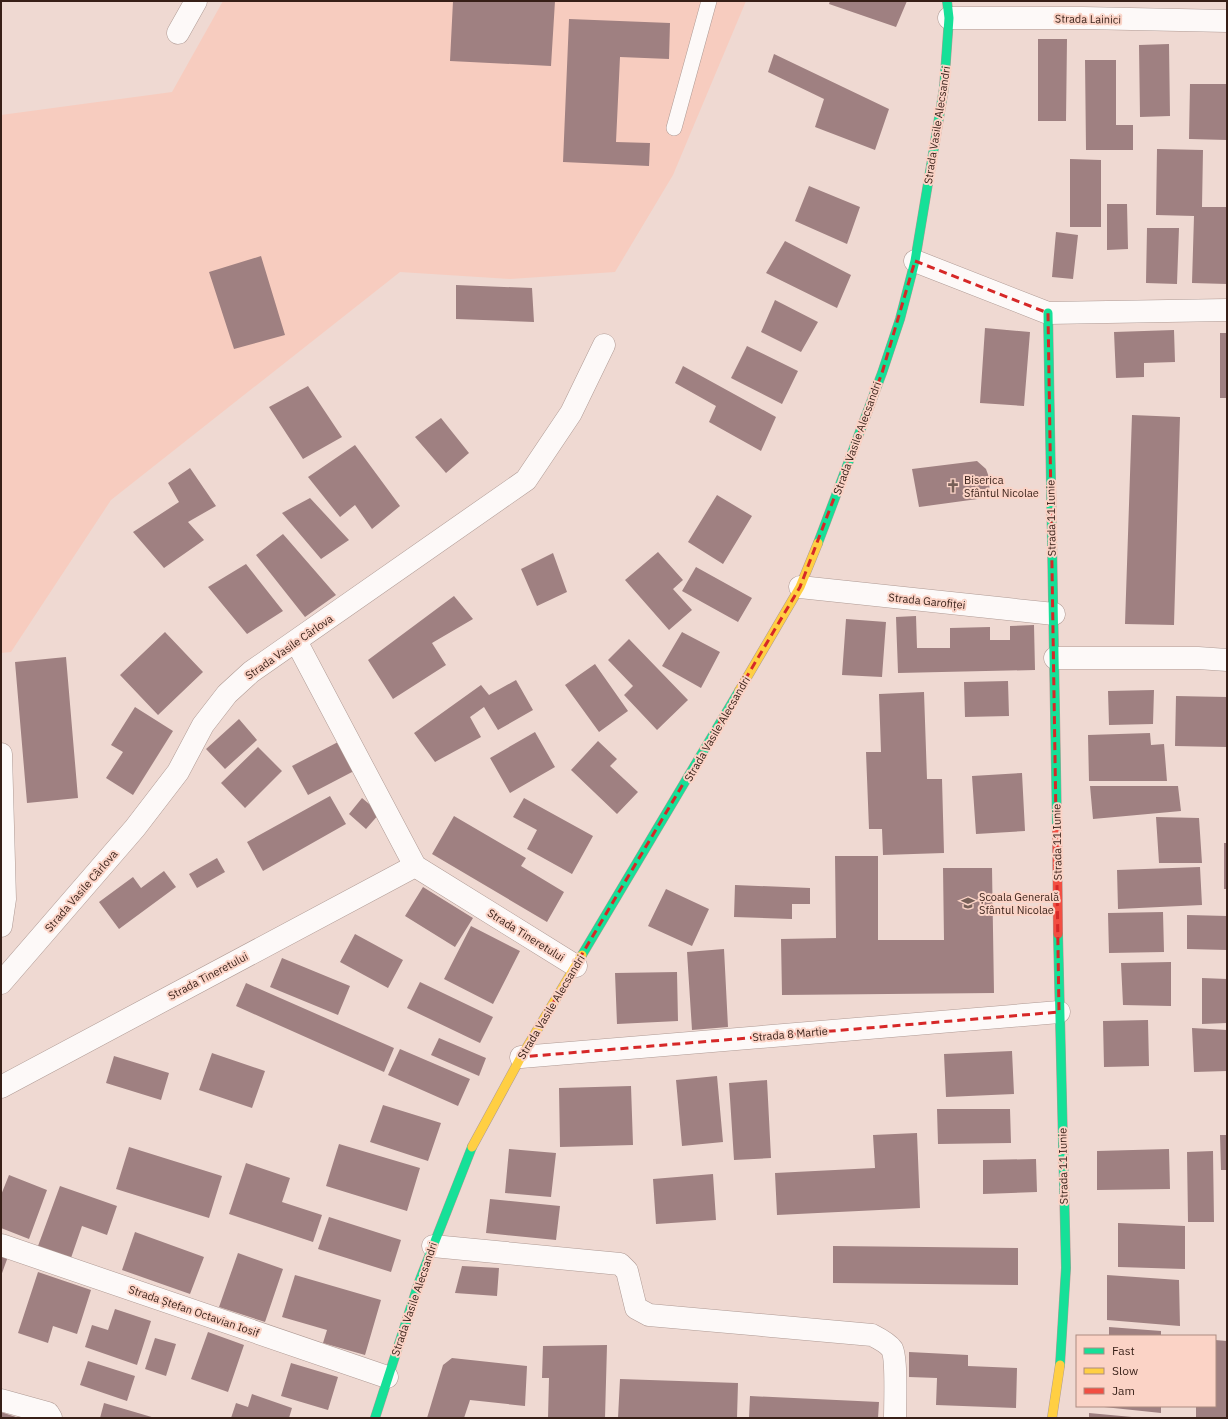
<svg xmlns="http://www.w3.org/2000/svg" width="1228" height="1419" font-family="'IBM Plex Sans',sans-serif">
  <rect width="100%" height="100%" fill="#efd9d2"/>
  <path fill="#f7ccbf" d="M223,1H746L673,175L615,272L510,279L400,272L111,500L11,652L1,653V115L172,92Z"/>
  <path fill="#9f8081" d="M453,1H555L551,66L450,61Z
    M830,1H907L896,27L829,4Z
    M569,19L670,23L669,59L620,57L616,142L650,143L649,166L563,162Z
    M1038,39H1067L1066,121H1038Z
    M1169,44L1170,116L1140,117L1139,45Z
    M774,54L889,109L875,150L815,127L824,99L768,72Z
    M1085,60H1116V125H1133V150H1086Z
    M1190,84H1227V140L1189,139Z
    M1157,149L1203,150L1202,207H1227V284L1192,283L1194,216L1156,215Z
    M1070,159L1101,160V227H1070Z
    M809,186L860,207L847,244L795,221Z
    M1107,204H1127L1128,249L1107,250Z
    M1147,228H1179L1177,284L1146,283Z
    M1056,232L1078,235L1073,279L1052,277Z
    M785,241L851,275L837,308L766,273Z
    M261,256L285,335L234,349L209,272Z
    M456,285L532,288L534,322L456,319Z
    M775,300L818,322L801,352L761,332Z
    M985,328L1030,332L1024,406L980,403Z
    M1174,330L1175,362L1144,363V377L1116,378L1114,332Z
    M1220,333H1227V398H1220Z
    M747,346L798,371L782,404L731,378Z
    M683,366L776,417L761,451L709,422L716,406L675,383Z
    M308,386L342,437L303,459L269,407Z
    M1132,415L1180,417L1174,625L1125,624Z
    M441,418L469,453L446,473L415,437Z
    M355,445L400,506L372,529L355,505L340,517L308,477Z
    M977,461L986,469L990,480L989,491L985,498L919,507L912,469Z
    M190,468L216,506L188,522L204,540L164,568L133,532L179,502L168,483Z
    M717,495L752,516L723,564L688,542Z
    M310,498L349,540L321,559L282,513Z
    M283,534L336,595L305,617L256,555Z
    M658,552L683,580L673,589L692,610L669,630L625,580Z
    M553,553L567,592L537,606L521,569Z
    M246,564L283,611L247,634L208,587Z
    M696,567L752,598L738,622L682,591Z
    M454,596L473,619L432,643L446,665L393,699L368,660Z
    M916,616L917,648H950V628L990,627V640H1010V626L1034,625L1035,670L898,673L896,617Z
    M846,619L886,622L882,677L842,675Z
    M165,632L203,672L158,715L120,675Z
    M682,632L720,652L701,688L662,666Z
    M629,639L688,700L657,730L624,695L633,686L608,660Z
    M66,657L78,798L27,803L15,662Z
    M595,664L628,711L599,732L565,685Z
    M516,680L533,710L498,730L484,707L470,717L481,737L435,762L414,733L481,685L489,695Z
    M1008,681L1009,716L965,717L964,682Z
    M1154,690L1153,724L1109,725L1108,691Z
    M924,692L927,779H942L944,853L883,855L882,829H869L866,752H881L879,694Z
    M1176,696L1227,697V747L1175,746Z
    M135,707L173,731L133,795L106,778L123,752L111,745Z
    M239,719L257,740L225,769L206,749Z
    M535,732L555,767L510,793L490,758Z
    M1150,733L1151,745L1164,744L1167,781H1089L1088,735Z
    M598,741L617,759L610,766L638,792L617,814L571,770Z
    M338,742L354,771L308,795L292,766Z
    M258,747L282,771L245,808L221,783Z
    M1022,773L1025,831L976,834L972,776Z
    M1090,786H1178L1181,811L1093,819Z
    M330,796L346,824L263,871L247,842Z
    M362,798L380,813L366,829L349,814Z
    M524,798L593,836L572,874L527,849L537,830L513,817Z
    M454,816L526,858L521,866L564,892L547,922L432,854Z
    M1156,817L1199,818L1202,863H1159Z
    M1224,843H1227V889H1224Z
    M835,856H878V940H944L943,868H992L994,993L782,995L781,939L836,938Z
    M217,858L225,872L197,888L189,874Z
    M1200,867L1202,905L1118,909L1117,870Z
    M164,871L176,887L119,929L99,902L133,877L141,888Z
    M735,885L810,888V904H792V919L734,917Z
    M423,887L473,918L455,947L405,916Z
    M666,889L709,909L692,946L648,926Z
    M1163,912L1164,952L1109,953L1108,913Z
    M1187,915L1227,916V950L1187,949Z
    M471,926L520,951L493,1004L444,979Z
    M355,934L403,960L388,988L340,962Z
    M724,949L728,1027L692,1030L687,952Z
    M282,958L350,986L338,1015L270,987Z
    M1171,962V1006L1123,1005L1121,963Z
    M677,972L678,1021L617,1024L615,973Z
    M1202,978L1227,979V1023L1202,1024Z
    M420,982L493,1017L480,1043L407,1008Z
    M246,983L394,1048L384,1072L236,1006Z
    M1148,1020L1149,1066L1104,1067L1103,1021Z
    M1192,1028L1227,1030V1071L1194,1072Z
    M439,1038L486,1058L479,1076L431,1055Z
    M400,1049L470,1079L458,1106L388,1075Z
    M1012,1051L1014,1094L946,1097L944,1054Z
    M212,1053L265,1071L252,1108L199,1090Z
    M114,1056L169,1073L161,1100L106,1083Z
    M717,1076L723,1142L682,1146L676,1080Z
    M767,1080L771,1158L734,1160L729,1083Z
    M631,1086L633,1145L560,1147L559,1088Z
    M383,1105L441,1123L428,1161L370,1142Z
    M937,1109H1010L1011,1143L938,1144Z
    M917,1133L920,1208L777,1215L775,1173L875,1168L873,1135Z
    M1220,1135H1227V1170H1221Z
    M339,1144L420,1168L407,1211L326,1186Z
    M129,1147L222,1176L209,1218L116,1189Z
    M509,1149L556,1153L551,1197L505,1193Z
    M1169,1149L1170,1189L1097,1190V1151Z
    M1213,1151L1214,1222H1188L1187,1152Z
    M1036,1159L1037,1192L983,1194V1160Z
    M246,1163L290,1178L282,1202L322,1215L313,1242L229,1214Z
    M713,1174L716,1220L656,1224L653,1179Z
    M9,1175L47,1190L29,1239L1,1228V1195Z
    M60,1186L117,1206L107,1235L82,1226L71,1258L38,1246Z
    M490,1199L560,1206L556,1240L486,1233Z
    M329,1217L401,1240L391,1272L318,1249Z
    M1118,1223L1185,1226V1269L1118,1267Z
    M135,1232L204,1257L190,1294L122,1270Z
    M833,1246L1018,1248V1285L833,1283Z
    M1,1248L10,1251L1,1276Z
    M238,1253L283,1269L265,1322L219,1307Z
    M462,1266L499,1268L497,1296L455,1293Z
    M38,1272L91,1290L77,1334L53,1326L48,1343L18,1333Z
    M295,1275L381,1300L365,1355L323,1343L327,1330L282,1317Z
    M1107,1275L1179,1280L1180,1326L1107,1320Z
    M115,1309L151,1321L137,1365L85,1347L92,1325L108,1330Z
    M1109,1327L1161,1331V1336H1109Z
    M208,1332L244,1345L228,1392L191,1379Z
    M155,1338L176,1344L166,1376L145,1369Z
    M1215,1340L1227,1341V1418H1196V1406H1215Z
    M607,1345L605,1418H548L549,1378H542L543,1346Z
    M909,1352L968,1355V1366L1017,1368L1016,1408L936,1405L937,1378L909,1377Z
    M452,1358L527,1366L525,1406L470,1400L464,1418H427L443,1365Z
    M88,1361L135,1376L127,1401L80,1385Z
    M291,1363L338,1377L328,1410L281,1396Z
    M620,1379L738,1383L737,1418H618Z
    M252,1394L292,1408L289,1418H231L236,1403L248,1407Z
    M750,1396L879,1402L878,1418H749Z
    M104,1403L155,1418H100Z
    M1104,1406H1161V1413L1104,1407Z
    M1,1412L19,1418H1Z
    M1089,1413L1132,1417V1418H1089Z"/>
  <g fill="none" stroke-linecap="round" stroke-linejoin="round">
    <g stroke="#af9a94" stroke-width="16">
      <path id="lane" d="M674,128L709,1"/>
    </g>
    <g stroke="#af9a94" stroke-width="23">
      <path id="street" d="M949,18H1083L1227,21
        M178,33L196,1
        M915,261L1048,313L1227,310
        M800,587L1054,614
        M296,641L415,866L576,966
        M1055,658H1198L1227,660
        M1,754L5,899L1,926
        M1,983L135,828L178,772L203,725L227,694L251,672L526,480L571,413L604,345
        M521,1057L1059,1012
        M1,1087L415,866
        M1,1245L387,1377
        M433,1246L620,1264L627,1271L636,1308L649,1315L872,1335C878,1338 888,1343 892,1349C897,1359 895,1405 895,1418
        M1,1400L48,1413L51,1418"/>
    </g>
    <g stroke="#af9a94" stroke-width="10">
      <path id="fast" d="M1048,313L1057,826
        M818,543L882,373L900,319L915,261L944,88L949,18L947,1
        M1058,934L1066,1268L1060,1365
        M582,955L739,691
        M375,1418L419,1282L472,1147"/>
    </g>
    <g stroke="#af9a94" stroke-width="10">
      <path id="slow" d="M739,691L800,587L818,543
        M472,1147L521,1057L582,955
        M1052,1418L1060,1365"/>
    </g>
    <g stroke="#af9a94" stroke-width="10">
      <path id="jam" d="M1057,826L1058,934"/>
    </g>
    <use href="#lane" stroke="#fdf9f8" stroke-width="15"/>
    <use href="#street" stroke="#fdf9f8" stroke-width="22"/>
    <use href="#fast" stroke="#16e098" stroke-width="9"/>
    <use href="#slow" stroke="#ffcf43" stroke-width="9"/>
    <use href="#jam" stroke="#f24e42" stroke-width="9"/>
  </g>
  <path fill="none" stroke="#d62828" stroke-width="3" stroke-dasharray="8 5" stroke-linejoin="round" d="M915,261L1048,313L1059,1012L521,1057L800,587L882,373Z"/>
  <defs>
    <g id="church-bare" transform="scale(1.08)"><path d="M-1.2-6h2.4v3.5h3.3v2.4h-3.3V6h-2.4V-.1h-3.3v-2.4h3.3Z" fill="#776058" stroke="#fbd3c6" stroke-width="2.5" paint-order="stroke"/></g>
    <g id="school-bare" transform="scale(1.08)"><path d="M0-5L7-2L0 1L-7-2ZM-4 1L0 2.5L4 1V4Q0 6-4 4Z" fill="#776058" stroke="#fbd3c6" stroke-width="2.5" paint-order="stroke"/></g>
  </defs>
  <g fill-rule="evenodd">
    <use href="#church-bare" x="953" y="486"/>
    <use href="#school-bare" x="968" y="903"/>
  </g>
  <g text-anchor="middle" dominant-baseline="central" stroke-width="4" stroke-linejoin="round" paint-order="stroke">
    <g font-size="11" fill="#371f17" stroke="#fbd3c6">
      <text transform="translate(1088 19) rotate(1)">Strada Lainici</text>
      <text transform="translate(937 125) rotate(-81)">Strada Vasile Alecsandri</text>
      <text transform="translate(857 438) rotate(-70)">Strada Vasile Alecsandri</text>
      <text transform="translate(1051 518) rotate(-91)">Strada 11 Iunie</text>
      <text transform="translate(927 601) rotate(6)">Strada Garofiței</text>
      <text transform="translate(289 647) rotate(-35)">Strada Vasile Cârlova</text>
      <text transform="translate(717 729) rotate(-60)">Strada Vasile Alecsandri</text>
      <text transform="translate(1057 842) rotate(-91)">Strada 11 Iunie</text>
      <text transform="translate(81 891) rotate(-49)">Strada Vasile Cârlova</text>
      <text transform="translate(526 935) rotate(32)">Strada Tineretului</text>
      <text transform="translate(208 976) rotate(-28)">Strada Tineretului</text>
      <text transform="translate(551 1007) rotate(-59)">Strada Vasile Alecsandri</text>
      <text transform="translate(790 1034) rotate(-5)">Strada 8 Martie</text>
      <text transform="translate(1063 1166) rotate(-91)">Strada 11 Iunie</text>
      <text transform="translate(414 1299) rotate(-71)">Strada Vasile Alecsandri</text>
      <text transform="translate(194 1311) rotate(19)">Strada Ștefan Octavian Iosif</text>
    </g>
    <g font-size="11" fill="#371f17" stroke="#fbd3c6" text-anchor="start">
      <text x="964" y="480">Biserica<tspan x="964" dy="13">Sfântul Nicolae</tspan></text>
      <text x="979" y="897">Școala Generală<tspan x="979" dy="13">Sfântul Nicolae</tspan></text>
    </g>
  </g>
  <rect width="1228" height="1419" fill="none" stroke="#371f17" stroke-width="4"/>
  <rect x="1076" y="1335" width="140" height="72" fill="#fbd3c6" stroke="#ad8b80"/>
  <rect x="1084" y="1348" width="20" height="6" fill="#16e098" stroke="#ad8b80"/>
  <text x="1112" y="1355" font-size="12" fill="#371f17">Fast</text>
  <rect x="1084" y="1368" width="20" height="6" fill="#ffcf43" stroke="#ad8b80"/>
  <text x="1112" y="1375" font-size="12" fill="#371f17">Slow</text>
  <rect x="1084" y="1388" width="20" height="6" fill="#f24e42" stroke="#ad8b80"/>
  <text x="1112" y="1395" font-size="12" fill="#371f17">Jam</text>
</svg>
